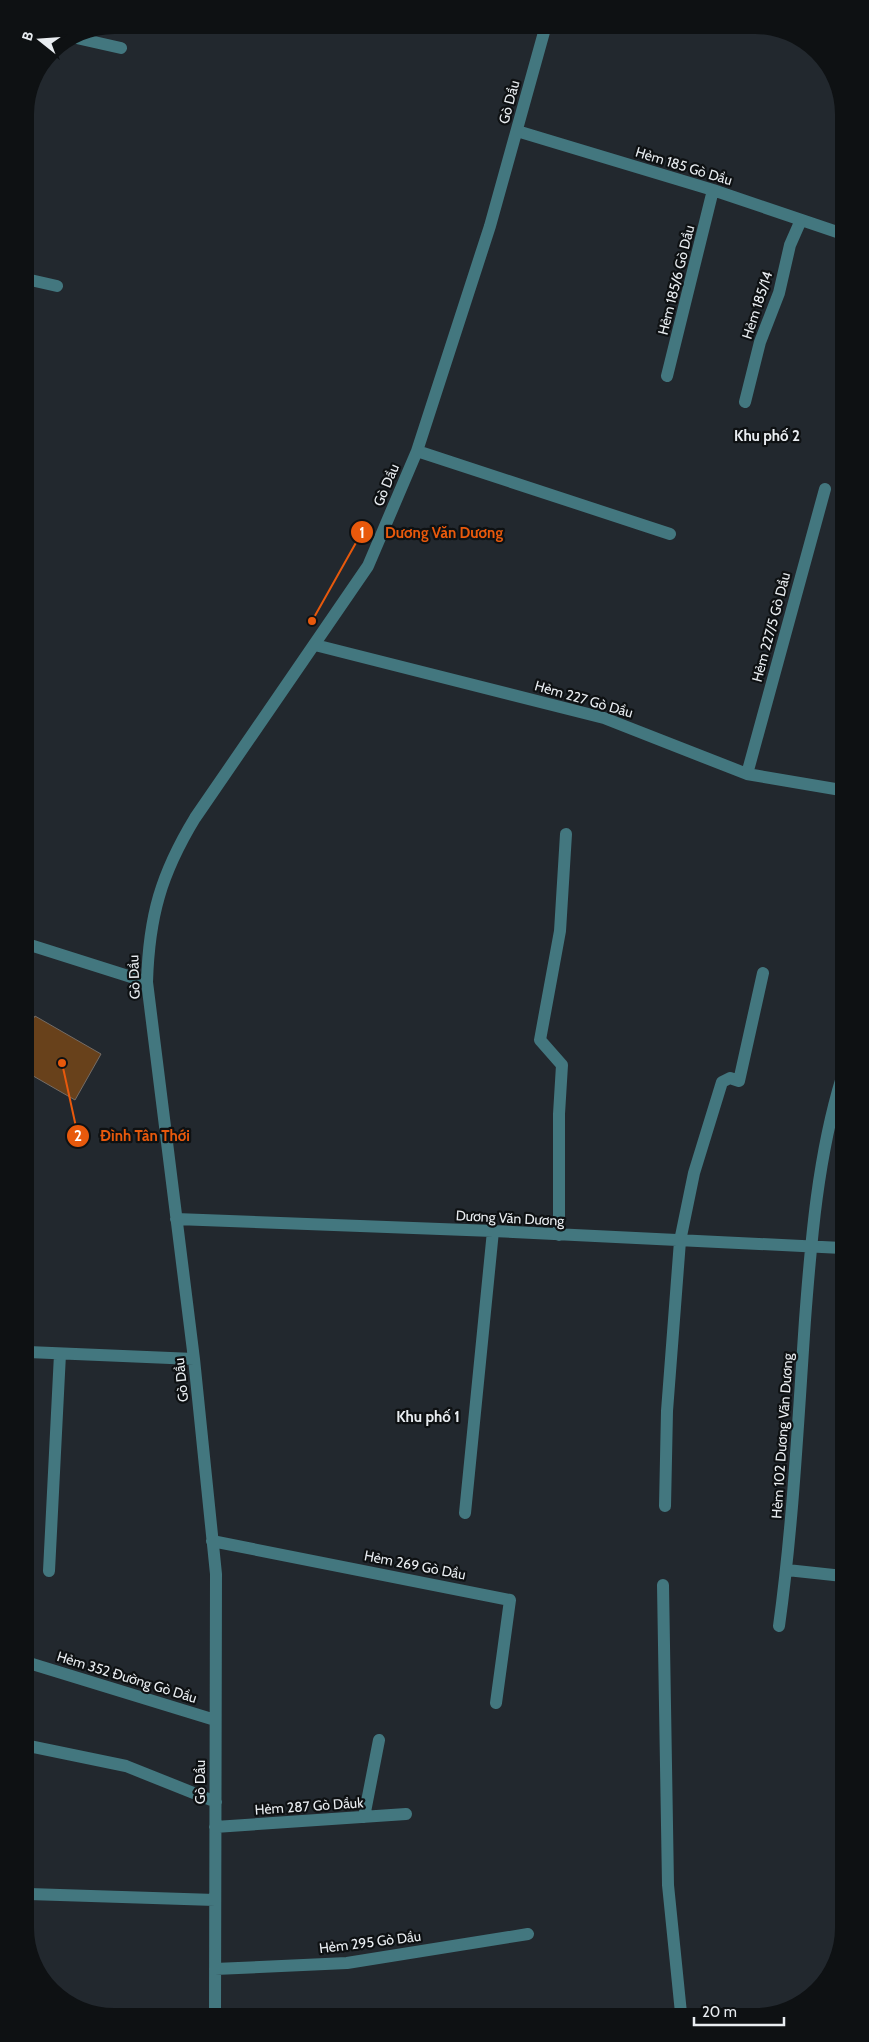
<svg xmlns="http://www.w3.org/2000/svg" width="869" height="2042" font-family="Cabin,sans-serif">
  <rect width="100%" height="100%" fill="#22282e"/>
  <path fill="#68411b" stroke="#746c66" d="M35,1016L101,1054L75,1100L28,1073L27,1029Z"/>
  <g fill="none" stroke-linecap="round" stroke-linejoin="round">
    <path stroke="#43777f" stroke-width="12" d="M72,37L121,48
      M517,131L713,190L840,233
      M26,279L57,286
      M667,376L713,190
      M745,402L760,342L779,293L790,245L801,220
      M417,451L670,534
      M315,645L604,718L747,774L841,790
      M747,774L825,489
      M27,944L147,982
      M176,1219L493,1231L842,1248
      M559,1235V1114L562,1065L540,1040L560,931L566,834
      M28,1352L194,1359
      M665,1506L667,1411L680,1241L694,1173L722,1082L730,1078L739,1081L763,973
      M465,1513L493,1231
      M212,1541L510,1600L496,1703
      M787,1570L843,1576
      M49,1571L60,1354
      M663,1585L668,1885L681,2013
      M779,1626C793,1525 798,1422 805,1320C811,1240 818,1155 842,1077
      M29,1663L215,1720
      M29,1746L126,1766L216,1802
      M364,1817L379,1740
      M215,1827L406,1814
      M29,1894L215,1900
      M215,1969L347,1963L528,1934
      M215,2016L216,1574L194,1359L147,982C149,916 161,874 195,818L368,566L417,451L490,226L546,25"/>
  </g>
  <g text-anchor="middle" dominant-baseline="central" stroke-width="4.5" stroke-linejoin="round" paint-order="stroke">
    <g font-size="14" fill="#e9edf1" stroke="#0e1113">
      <text transform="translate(509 102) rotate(-75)">Gò Dầu</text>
      <text transform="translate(684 166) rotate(17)">Hẻm 185 Gò Dầu</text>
      <text transform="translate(676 280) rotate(-76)">Hẻm 185/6 Gò Dầu</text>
      <text transform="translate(757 305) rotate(-72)">Hẻm 185/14</text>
      <text transform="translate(386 485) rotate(-67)">Gò Dầu</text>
      <text transform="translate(771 627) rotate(-75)">Hẻm 227/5 Gò Dầu</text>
      <text transform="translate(584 699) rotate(16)">Hẻm 227 Gò Dầu</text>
      <text transform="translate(134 977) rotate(-92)">Gò Dầu</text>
      <text transform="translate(510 1218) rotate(3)">Dương Văn Dương</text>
      <text transform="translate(181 1380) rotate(-96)">Gò Dầu</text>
      <text transform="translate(782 1436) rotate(-86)">Hẻm 102 Dương Văn Dương</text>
      <text transform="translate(415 1565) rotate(11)">Hẻm 269 Gò Dầu</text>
      <text transform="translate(127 1677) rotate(17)">Hẻm 352 Đường Gò Dầu</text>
      <text transform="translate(200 1782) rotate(-90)">Gò Dầu</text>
      <text transform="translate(309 1806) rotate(-4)">Hẻm 287 Gò Dầuk</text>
      <text transform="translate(370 1942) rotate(-7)">Hẻm 295 Gò Dầu</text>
    </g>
    <g font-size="15" font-weight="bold" fill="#e9edf1" stroke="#0e1113">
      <text x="767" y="436">Khu phố 2</text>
      <text x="428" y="1417">Khu phố 1</text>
    </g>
  </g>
  <path d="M0 0H869V2042H0ZM114 34H755A80 80 0 0 1 835 114V1928A80 80 0 0 1 755 2008H114A80 80 0 0 1 34 1928V114A80 80 0 0 1 114 34Z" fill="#0e1113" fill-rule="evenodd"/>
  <path fill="none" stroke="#e8590c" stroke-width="2" d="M312 621L362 532M62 1063L78 1136"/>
  <g fill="#e8590c" stroke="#0e1113" stroke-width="2">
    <circle cx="312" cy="621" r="5"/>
    <circle cx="62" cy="1063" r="5"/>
    <circle cx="362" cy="532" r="12"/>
    <circle cx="78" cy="1136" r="12"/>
  </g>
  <g font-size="15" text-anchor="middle" font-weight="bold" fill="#fff">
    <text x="362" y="538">1</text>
    <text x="78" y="1141">2</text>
  </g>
  <g font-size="15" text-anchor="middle" font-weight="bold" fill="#e8590c" stroke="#0e1113" stroke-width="4.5" stroke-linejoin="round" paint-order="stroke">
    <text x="444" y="538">Dương Văn Dương</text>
    <text x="145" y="1141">Đình Tân Thới</text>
  </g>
  <g transform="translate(40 40) rotate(287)" stroke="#0e1113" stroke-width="4" paint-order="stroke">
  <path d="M0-4L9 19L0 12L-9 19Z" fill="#e9edf1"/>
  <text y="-8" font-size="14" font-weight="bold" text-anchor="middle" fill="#e9edf1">B</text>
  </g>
  <path d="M694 2017v8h90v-8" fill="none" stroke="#e9edf1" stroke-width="2.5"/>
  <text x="702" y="2017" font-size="15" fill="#e9edf1" stroke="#0e1113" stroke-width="4" paint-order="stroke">20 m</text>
</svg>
